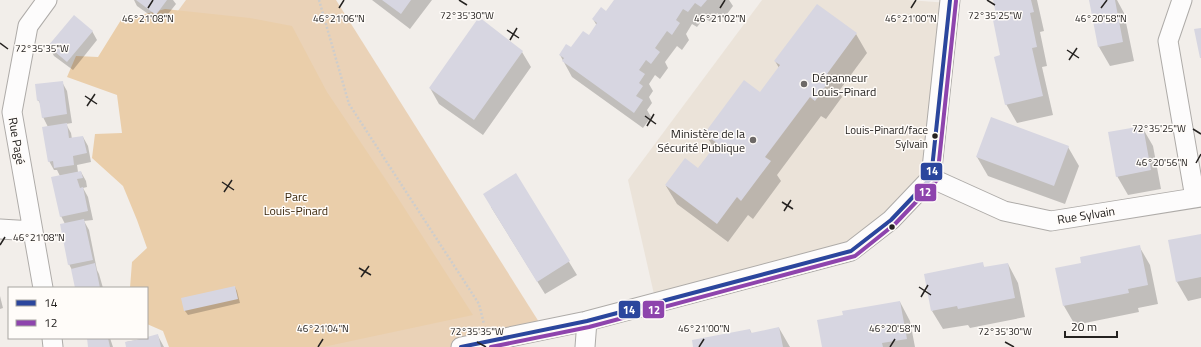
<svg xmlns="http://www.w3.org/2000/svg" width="1201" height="347" font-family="'Titillium Web',sans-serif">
  <rect width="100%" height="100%" fill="#f2eeea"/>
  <path fill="#ebe3d9" d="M762,0H908L949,3L931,178L851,251L656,303L628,180Z"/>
  <path fill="#ead2b7" d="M186,0H336L544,330L461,347H181L133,72Z"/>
  <path fill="#eaceaa" d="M165,9L250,18L292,26L327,92L396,195L473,315L323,347H169L163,331L147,324V288H130L132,262L147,248L137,220L123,186L92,158L95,134L122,133L117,95L67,77L76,56L98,57L121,20Z"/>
  <path fill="#0003" d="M134,0H173L176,4L161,23L137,6Z
    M372,0H432L410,29Z
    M615,0H729L733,6L724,18L717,13L711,22L704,18L697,27L692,24L686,34L689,40L682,50L677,46L665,62L668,68L660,79L655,75L649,84L653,91L649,97L652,103L647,110L651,117L643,128L572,77L560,55L572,49L589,36L597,26L593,19L606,12Z
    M994,0H1037L1044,31L1040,32L1047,66L1042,67L1053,115L1017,123L1006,104L997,15Z
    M1090,0H1117L1124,13L1134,61L1110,66L1099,47Z
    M92,31L97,40L73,70L54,56L49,47Z
    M856,34L867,53L839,91L842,97L826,119L821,116L777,175L781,181L753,219L748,215L728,242L677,204L666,186L698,169L714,148L705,134L760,94L779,68L775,61Z
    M522,52L531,67L483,135L439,104L430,88Z
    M62,82L67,91L72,123L66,124L71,133L72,139L83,137L88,146L91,162L77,165L78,172H81L86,181L87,187L83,188L88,197L93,220L84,221L89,230L97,270L99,274L103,288H77L72,270L69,264L65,224L61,216L60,176L57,170H54L49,161L48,127L43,117L41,105L38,100L36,85Z
    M1142,127L1153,146L1161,189L1128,195L1117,176Z
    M1068,147L1079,166L1065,204L988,176L977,157Z
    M516,175L577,275L545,294L491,207Z
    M1201,235V298L1188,301L1177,282Z
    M1139,246L1150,265L1158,304L1138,308L1139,312L1075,325L1064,306L1082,263Z
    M982,264L985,268L1008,264L1018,283L1025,317L970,328L968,325L943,329L932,311Z
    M235,287L237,291L240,303L188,315L185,311L183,299Z
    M0,296L3,308L0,309Z
    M900,302L910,321L915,347H823L844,316Z
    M779,328L790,347H695L750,330L752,334Z
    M158,336L164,347H127L126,342Z
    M88,338H110L113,347H89Z"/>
  <path fill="#d7d6e1" d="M136,0H167L156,15Z
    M382,0H411L401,14Z
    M614,0H707L701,7L695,3L688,12L683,9L676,20L680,23L672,35L667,31L655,48L660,52L651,64L646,60L639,70L645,74L639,83L643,86L636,96L643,100L634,113L562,61L564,58L559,55L566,44L571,47L583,31L589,35L597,23L592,19L601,7L606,11Z
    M993,0H1031L1034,12L1030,13L1037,47L1032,48L1043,96L1005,105L994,57L1000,55L992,15L996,14Z
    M1089,0H1115L1123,42L1098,47Z
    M817,4L857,33L827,74L832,77L815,101L810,97L765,157L771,161L741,201L737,197L717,224L665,185L685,158L698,168L717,143L704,134L744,80L760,92L780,65L774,61Z
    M74,15L93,31L67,62L48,46Z
    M479,17L523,51L474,120L429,88Z
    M1201,28V58H1200L1194,29Z
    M63,81L67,114L42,118L39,100L37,101L35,84Z
    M991,117L1069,146L1054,186L976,157Z
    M67,123L69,138L83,136L87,153L73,156L74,165L54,168L53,161L48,162L42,127Z
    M1143,126L1151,170L1116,177L1108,132Z
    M81,171L83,178L77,179L80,188L83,187L88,211L60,217L51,177Z
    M516,173L570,261L537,282L483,194Z
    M84,219L93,260L68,265L60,224Z
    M1201,234V277L1176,282L1168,240Z
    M1140,245L1148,285L1128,289L1129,293L1063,306L1055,268L1081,263L1080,257Z
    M983,262L984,267L1008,263L1015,298L958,309L957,306L931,311L924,274Z
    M95,263L100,288H75L71,269Z
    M235,286L238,299L184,311L181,298Z
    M900,301L907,339L882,343L883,347H822L817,320L843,315L842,311Z
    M779,327L783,347H693L692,340L750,329L751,333Z
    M158,334L161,347H126L125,342L147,338V337Z
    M87,338H108L110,347H88Z"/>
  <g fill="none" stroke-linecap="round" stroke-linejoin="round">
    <g stroke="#aeaba8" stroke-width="21">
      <path id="minor" d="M1182,0L1168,41L1195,198
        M931,178L1004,211L1051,221L1201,197
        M0,229L33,231
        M43,288L12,112L28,26L47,0
        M52,338L53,347
        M461,347L587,321L851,251L891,220L931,178L950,0
        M585,347L587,321"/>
    </g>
    <path stroke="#cecdcc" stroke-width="2.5" stroke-dasharray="2 2" stroke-linecap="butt" d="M319,0L349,104L479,304L484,324"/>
    <use href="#minor" stroke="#fdfcfc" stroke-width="19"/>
    <g stroke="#fffcf9" stroke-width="7">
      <path id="bus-1" d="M461,347L587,321L851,251L891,220L931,178L950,0"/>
    </g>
    <g stroke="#fffcf9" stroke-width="7">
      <path id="bus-2" d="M491,347L589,327L855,256L895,224L937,180L956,1"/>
    </g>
    <use href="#bus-1" stroke="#2b469d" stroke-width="4"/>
    <use href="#bus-2" stroke="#8e44ad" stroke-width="4"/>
  </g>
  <path fill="none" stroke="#252220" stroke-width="1.5" d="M459,0L467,5M987,0L995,5M148,8L153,0M339,8L344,0M720,8L725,0M911,8L916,0M1101,8L1107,0M507,30L519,38M510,40L517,28M0,43L8,49M1067,50L1079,58M1069,60L1077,48M85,96L97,104M87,106L95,94M645,116L656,124M647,126L654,114M1193,129L1201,134M1196,163L1201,154M222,182L234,190M224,192L232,180M782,202L793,209M784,211L791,200M0,245L5,237M359,268L371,275M361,277L369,266M919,287L931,295M921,297L928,285M477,342L486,347M1005,342L1014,347M318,347L323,339M699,347L704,339M890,347L895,339"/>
  <g fill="#6d6967" stroke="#fffcf9" stroke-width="1.5">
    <circle cx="804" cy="84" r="4"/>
    <circle cx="753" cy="140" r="4"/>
  </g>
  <g fill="#252220" stroke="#fffcf9" stroke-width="1.5">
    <circle cx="935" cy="136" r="3.5"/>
    <circle cx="892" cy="227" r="3.5"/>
  </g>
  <g text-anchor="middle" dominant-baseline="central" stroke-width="3" stroke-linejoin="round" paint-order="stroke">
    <g font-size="11" fill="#252220" stroke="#fffcf9" text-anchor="end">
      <text x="928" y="130">Louis-Pinard/face<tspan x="928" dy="14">Sylvain</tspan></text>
    </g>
    <g font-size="12" fill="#252220" stroke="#fffcf9" text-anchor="start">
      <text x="812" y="77">Dépanneur<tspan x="812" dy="14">Louis-Pinard</tspan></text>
      <text x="745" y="133" text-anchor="end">Ministère de la<tspan x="745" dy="14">Sécurité Publique</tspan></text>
    </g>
    <g font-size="12" fill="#252220" stroke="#fffcf9">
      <text transform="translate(17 141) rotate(80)">Rue Pagé</text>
      <text transform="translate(1086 215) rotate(-9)">Rue Sylvain</text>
    </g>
    <g font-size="12" fill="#3a260b" stroke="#fffcf9">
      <text x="296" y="196">Parc<tspan x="296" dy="14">Louis-Pinard</tspan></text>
    </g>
  </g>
  <g font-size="10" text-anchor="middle" fill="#252220" stroke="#fffcf9" stroke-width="3" stroke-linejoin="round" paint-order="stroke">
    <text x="467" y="19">72°35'30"W</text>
    <text x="995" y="19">72°35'25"W</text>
    <text x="148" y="22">46°21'08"N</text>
    <text x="339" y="22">46°21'06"N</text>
    <text x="720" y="22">46°21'02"N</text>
    <text x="911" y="22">46°21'00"N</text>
    <text x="1101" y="22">46°20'58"N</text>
    <text x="42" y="52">72°35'35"W</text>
    <text x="1159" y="132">72°35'25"W</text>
    <text x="1162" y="166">46°20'56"N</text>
    <text x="39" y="241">46°21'08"N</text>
    <text x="323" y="332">46°21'04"N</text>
    <text x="704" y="332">46°21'00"N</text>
    <text x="895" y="332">46°20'58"N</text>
    <text x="477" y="335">72°35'35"W</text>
    <text x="1005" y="335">72°35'30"W</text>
  </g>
  <g stroke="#fffcf9" stroke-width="1.5">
    <rect x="920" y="162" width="23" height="19" rx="4" fill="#2b469d"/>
    <rect x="914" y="183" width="23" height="19" rx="4" fill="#8e44ad"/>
    <rect x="642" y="300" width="23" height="19" rx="4" fill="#8e44ad"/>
    <rect x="618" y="300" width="23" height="19" rx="4" fill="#2b469d"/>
  </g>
  <g font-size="11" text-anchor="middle" font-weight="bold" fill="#fff">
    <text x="932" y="175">14</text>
    <text x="925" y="196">12</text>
    <text x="654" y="314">12</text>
    <text x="629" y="314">14</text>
  </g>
  <rect x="8" y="287" width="140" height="52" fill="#fffcf9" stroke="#a8a5a2"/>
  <rect x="16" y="300" width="20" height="6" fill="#2b469d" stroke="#a8a5a2"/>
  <text x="44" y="307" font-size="12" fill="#252220">14</text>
  <rect x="16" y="320" width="20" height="6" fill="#8e44ad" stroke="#a8a5a2"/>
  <text x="44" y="327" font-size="12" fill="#252220">12</text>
  <path d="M1065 331v6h52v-6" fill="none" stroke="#252220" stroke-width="2"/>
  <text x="1071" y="331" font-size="12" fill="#252220" stroke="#fffcf9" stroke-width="3" paint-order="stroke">20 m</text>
</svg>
